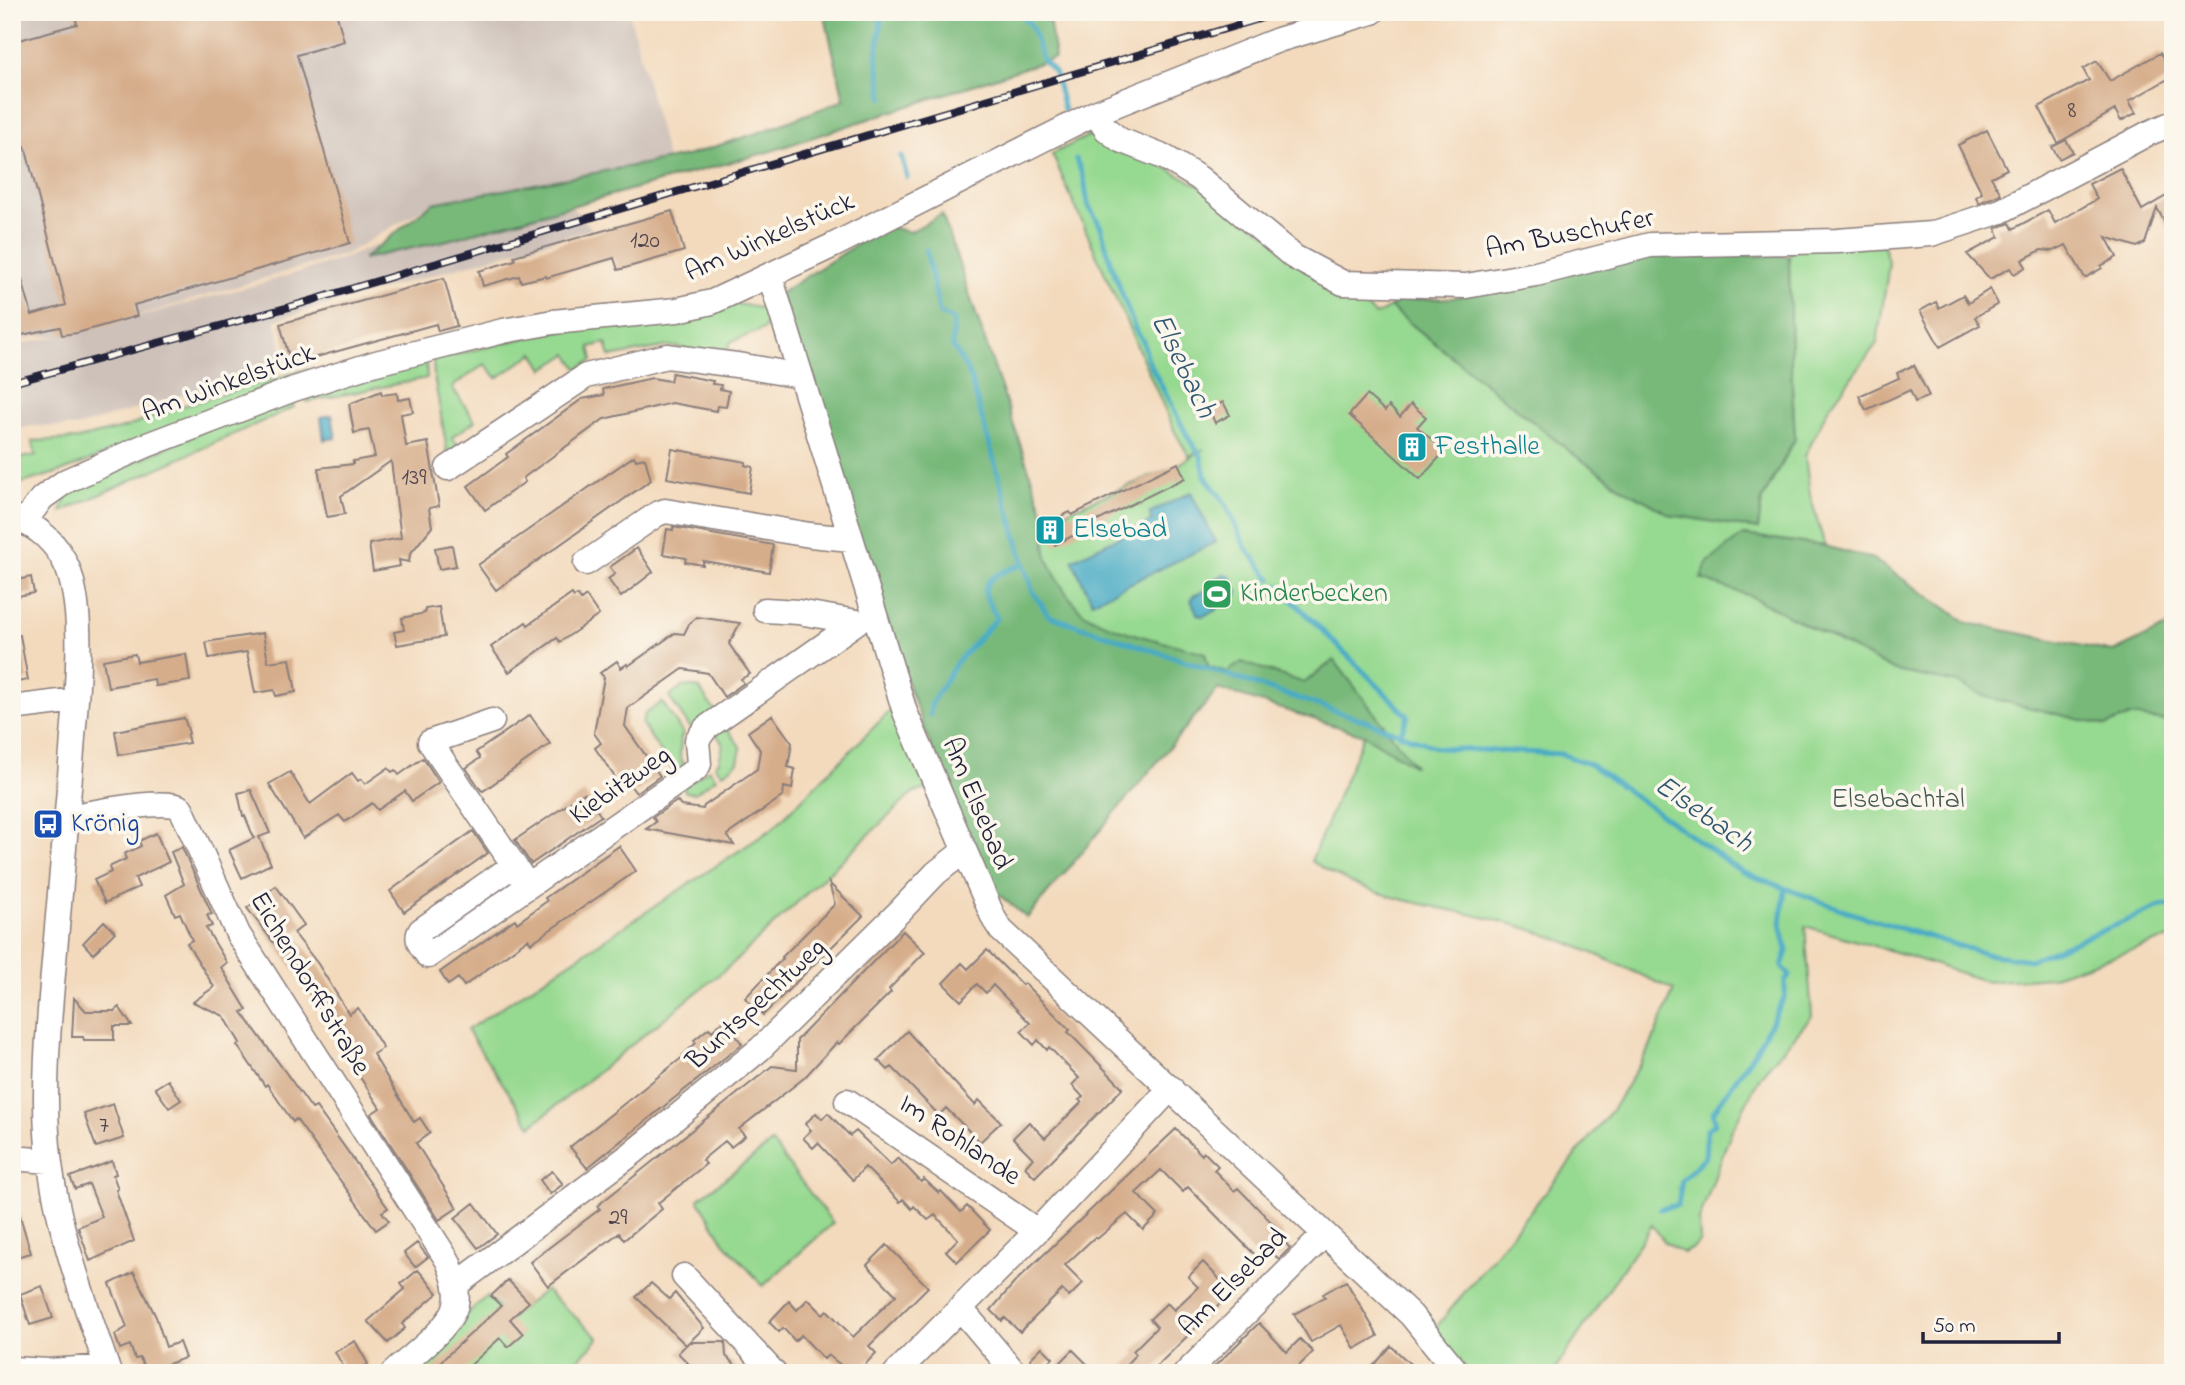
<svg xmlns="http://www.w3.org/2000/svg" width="2185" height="1385" font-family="'Indie Flower',sans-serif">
  <rect width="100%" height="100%" fill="#fbf7ec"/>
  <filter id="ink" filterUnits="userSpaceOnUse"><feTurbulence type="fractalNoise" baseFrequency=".0143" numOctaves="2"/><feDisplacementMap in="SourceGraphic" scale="14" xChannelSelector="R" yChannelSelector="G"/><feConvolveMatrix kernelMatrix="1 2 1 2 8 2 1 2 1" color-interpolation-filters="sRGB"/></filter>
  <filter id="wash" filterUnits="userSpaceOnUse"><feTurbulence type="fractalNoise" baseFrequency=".00686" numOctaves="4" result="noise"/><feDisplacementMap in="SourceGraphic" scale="28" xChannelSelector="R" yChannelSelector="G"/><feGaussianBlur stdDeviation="1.57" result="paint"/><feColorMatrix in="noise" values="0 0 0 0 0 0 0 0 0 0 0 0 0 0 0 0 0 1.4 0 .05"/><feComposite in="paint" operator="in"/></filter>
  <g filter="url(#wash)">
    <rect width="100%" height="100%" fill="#f3dabd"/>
    <path fill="#cec1b9" d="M12,12H629L667,159L433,203L346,254L92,329L263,283L345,258L371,247L403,240L573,208L592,229L275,320L286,364L76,427L31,426L12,431V346L59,336H38L12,343Z"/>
    <path fill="#96d990" stroke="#5c7e66" stroke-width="2" d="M1112,12H1154L1156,18L1129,26Z
      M1098,131L1198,185L1341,286L1376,315L1390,307L1573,454L1627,491L1758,528L1762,500L1795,439L1791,366L1789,256L1794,248L1883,245L1889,264L1877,343L1828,409L1805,456L1810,495L1825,546L1743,535L2173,705V937L2050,977L1988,982L1905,955L1805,926L1812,1016L1761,1075L1731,1132L1699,1220L1700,1241L1695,1247L1683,1253L1665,1242L1652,1225L1553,1373H1466L1433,1331L1613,1109L1650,1047L1674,990C1622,967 1571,940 1515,925C1440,904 1380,905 1311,861L1364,735L1383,724L1222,687L1039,622L1033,525L1176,466L1204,449L1189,456L1175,432L1052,154Z
      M737,304L772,310L764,329L730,342L728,355L669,346L610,357L606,343L590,347L593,360L578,369L568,354L544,369L534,353L497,378L485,364L452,387L475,421L452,437L459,447L448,456L434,376L433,360L545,333Z
      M426,362L427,378L307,402L311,388Z
      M307,369L310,374L63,471L12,486V460L36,455L32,441L78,439L127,427L159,413Z
      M291,399L294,407L61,512L68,492L214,426Z
      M684,686L699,688L716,713L692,730L669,697Z
      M662,702L684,735L681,737L680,758L686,768L676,775L642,724L645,714Z
      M893,708L929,789L914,792L732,964L531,1126L467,1030L772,829Z
      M724,724L741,748L738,762L722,774L715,765L719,761L723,744L714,731Z
      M709,769L716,778L695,793L686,792L683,787Z
      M772,1143L833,1223L763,1286L724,1242L698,1199Z
      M545,1290L599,1338L565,1373H400L487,1296L510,1318Z"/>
    <path fill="#78b97a" stroke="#4d6e5a" stroke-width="2" d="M824,12H1048L1055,58L768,152L444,241L363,259L433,203L686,156L766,130L844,100Z
      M942,214L1046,520C1045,531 1044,541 1046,552C1049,569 1072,606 1087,615C1120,634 1168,642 1205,653L1208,666L1227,672L1242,662L1304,683L1334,660L1415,766L1364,735L1218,689L1027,918L979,878L855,540L779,294L886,226L910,232Z
      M1680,255L1789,256L1791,366L1795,439L1762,500L1758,529L1671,515L1627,491L1573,454L1390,307L1401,300L1452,298L1648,256Z
      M1743,535L1825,546L1873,559L1968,623L2113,652L2173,624V722L2130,716L2106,726L1986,697L1958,683L1895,671L1750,596L1701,579L1707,563Z"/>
    <path fill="#46aac5" stroke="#346680" stroke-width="2" d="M332,415L336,438L324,440L321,417Z
      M1191,492L1216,542L1092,602L1072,560L1152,521L1149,513Z
      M1225,574L1230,576L1238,592L1236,596L1219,605L1217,610L1203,616L1198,615L1191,600L1193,596L1206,590L1209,582Z"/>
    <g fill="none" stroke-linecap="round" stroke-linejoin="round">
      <path stroke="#46aac5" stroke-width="5" d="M882,12L877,56L883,98
        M1018,12L1032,27L1042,59L1055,73L1064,110
        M901,156L907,177
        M1076,159L1084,179L1088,205L1101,227L1110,261L1135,329L1143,341L1148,360L1189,439L1201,456L1205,476L1227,506L1245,547L1271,579
        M926,250L940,314L954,320L952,345L969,373L1024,564L1033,592L1049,616L1366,721L1438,748L1561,754L1591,765L1742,872L1857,915L1986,954L2030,960L2165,905L2173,907
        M1278,586L1408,716L1400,735
        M930,715L931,704L956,663L997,618C994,610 986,601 985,593C984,575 1011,569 1024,564
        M1660,1209L1678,1205L1682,1180L1705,1157L1707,1129L1715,1124L1713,1112L1756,1050L1785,996V981L1790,976L1782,966L1787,951L1781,924L1785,889"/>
    </g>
    <g id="blocks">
      <path fill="#d6ad8b" d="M74,12H336L344,41L297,55L350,243L134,305L137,316L77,333L62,335L60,327L12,337V259H16L32,315L66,305L25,146L12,149V42L77,24Z
        M2160,53L2173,76L2129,101L2136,113L2121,121L2115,110L2058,143L2039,107L2089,80L2083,69L2097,61L2110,81Z
        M1987,130L2007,169L1991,177L2001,194L1979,203L1976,197L1982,193L1958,145Z
        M2066,140L2073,152L2059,159L2052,147Z
        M2120,168L2142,210L2173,192V238L2157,208L2145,243L2137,247L2106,237L2117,257L2101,266L2102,268L2085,278L2066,245L2053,251L2041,250L2022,260L2026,267L2014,274L2010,268L1990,279L1967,254L1999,237L1996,228L2010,223L2013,229L2048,210L2055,223L2097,199L2089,184Z
        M672,211L684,251L618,270L614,258L546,278V276L521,282L519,276L483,286L479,271L515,260L514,256Z
        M444,278L457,326L438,331L436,324L291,364L280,324Z
        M1990,289L1998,304L1975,317L1980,325L1940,347L1920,311L1936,302L1939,308L1963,295L1968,303Z
        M1914,365L1929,396L1915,402L1910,390L1866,410L1859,396L1899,378L1897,373Z
        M672,373L713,381L712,384L721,385L720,389L729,391L726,407L717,406L716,411L672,403L604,419L523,478L525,482L485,510L468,486L508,457L506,454L582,399L604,395L603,389L652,378L670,381Z
        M381,391L382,395L397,393L398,400L410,398L413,412L401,414L406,446L428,442L439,506L429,508L432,527L410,554L409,562L399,560L400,566L373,571L369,544L401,538L391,461L341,496L345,514L327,517L318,468L353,464V461L375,457L369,430L354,433L349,404Z
        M1367,395L1385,411L1389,406L1400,417L1411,404L1426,417L1417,427L1445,451L1420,479L1349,415Z
        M1223,402L1230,415L1215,423L1209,409Z
        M672,449L746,462L745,465L753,467L749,493L667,478Z
        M634,456L636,460L645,458L651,480L496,590L478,565Z
        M1178,463L1185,478L1079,530L1080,532L1055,545L1045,524L1070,512L1072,515Z
        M673,527L773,545L769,572L703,561V565L685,562L686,558L663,554L667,529L673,530Z
        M452,545L456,566L439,569L435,548Z
        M637,548L653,572L621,597L608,579L615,574L610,567Z
        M31,577L34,593L12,597V581Z
        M572,594L574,597L577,595L581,600L586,596L599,615L560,642L557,638L509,672L491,647L526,622L528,625Z
        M439,607L444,637L397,645L394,632L404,630L402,618L425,613V609Z
        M697,617L740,623L729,644L750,674L741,679L744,683L724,697L708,673L683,669L628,708L625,726L660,776L636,793L629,784L623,789L595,748L601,743L594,733L604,677L600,673L617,661L621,668L627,664L628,666L675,633L684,634L689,624Z
        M263,633L268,662L290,659L296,692L276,696L274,690L255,693L247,652L209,658L206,642Z
        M12,635H20L28,680L12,683Z
        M135,654L137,662L186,654L190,681L155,686L154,679L108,687L103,660Z
        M530,715L550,744L483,791L481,790L466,768L480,758L476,752Z
        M772,715L792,743L788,767L795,769L792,789L784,787L783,796L727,835L734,845L646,829L656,822L653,817L677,801L681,806L703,809L704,806L757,769L760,750L748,732Z
        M184,718L189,733L187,736L189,743L119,755L115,731Z
        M423,758L439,782L412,801L405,791L378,810L372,803L345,822L339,815L303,838L269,784L290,772L310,804L352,773L358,781L361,779L365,784L388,768L392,772L395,770L399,775Z
        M251,790L270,833L259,837L271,864L242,878L229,850L254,838L245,816H243L238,793Z
        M584,793L601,816L531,864L515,840Z
        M473,831L488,853L404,912L390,891Z
        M156,833L169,862L135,878L139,887L105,903L94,880L111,872L109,867L126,859L124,854L141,846L139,841Z
        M619,846L636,871L531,943L528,939L464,986L458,978L448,985L440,972L515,919L517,923L547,901L545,898Z
        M182,847L212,914L207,915L212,926L206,928L227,963L221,967L247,1010L242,1012L312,1109L316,1107L388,1208L382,1212L389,1221L376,1230L296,1119L293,1122L267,1084L265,1086L237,1045L240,1043L224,1016L193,1002L214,987L187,943L192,940L180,913L175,915L166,895L184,884L171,852Z
        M829,883L863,916L763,1015L745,998L783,958L782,957L835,904Z
        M276,886L304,925L294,933L318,964L349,1014L358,1008L383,1048L373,1054L414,1122L420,1118L430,1133L416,1143L457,1208L439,1220L371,1114L380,1108L354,1068L356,1067L299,976L247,908Z
        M104,921L115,932L93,954L83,943Z
        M903,931L925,952L889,989L891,992L839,1044L837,1042L804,1078L739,1129L745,1136L731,1147L725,1141L702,1160L706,1164L658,1203L662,1209L624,1240L619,1233L548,1286L530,1262L600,1209L597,1206L772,1066L797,1069V1040Z
        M987,950L1022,985L1024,983L1070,1030L1068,1032L1123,1088L1035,1177L1025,1167L1033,1158L1013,1138L1029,1122L1045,1138L1082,1102L1079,1100L1083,1097L1072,1085L1079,1078L1049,1047L1047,1050L1038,1040L1034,1045L1021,1031L1030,1023L993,985L986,993L977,984L961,1001L943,983L962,963L968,969Z
        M74,998L86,1011H114L119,1007L132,1026H114V1040H84L83,1037H72Z
        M725,1020L742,1044L587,1168L570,1147L684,1056L683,1055L696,1043L694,1040L709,1028L712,1031Z
        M907,1031L975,1105L979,1100L1001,1122L980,1142L946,1108L939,1115L892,1067L888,1070L878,1060Z
        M168,1080L181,1100L169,1108L155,1088Z
        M113,1104L124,1138L96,1147L84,1114Z
        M816,1113L822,1119L828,1113L850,1136L856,1131L891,1165L898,1158L921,1182L924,1179L939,1193L941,1191L961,1212L967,1206L990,1230L957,1262L946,1251L958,1239L935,1215L928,1220L914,1206L912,1209L903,1199L900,1202L865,1167L853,1180L818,1143L813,1148L803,1138L811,1130L805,1124Z
        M1176,1129L1202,1155L1204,1152L1218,1166L1214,1170L1234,1191L1238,1188L1284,1235L1281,1238L1290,1248L1279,1259L1269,1250L1259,1259L1188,1187L1183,1192L1161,1170L1136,1193L1158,1215L1143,1230L1127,1214L1097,1239L1095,1237L1065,1265L1083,1283L1069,1297L1062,1290L1020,1332L1005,1318L1002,1321L991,1310L1016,1281Z
        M112,1161L116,1174L113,1175L118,1189L116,1190L134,1241L90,1261L78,1227L102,1217L89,1184L75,1189L70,1177Z
        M552,1171L563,1184L550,1194L540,1180Z
        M474,1203L497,1234L478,1248L455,1218Z
        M17,1206L31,1253L12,1258V1207Z
        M417,1243L428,1257L415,1267L404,1253Z
        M887,1245L928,1287L869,1346L876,1353L857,1373H851L828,1355L824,1359L801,1335L795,1341L783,1328L779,1332L769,1322L789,1301L797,1310L808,1299L823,1314L827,1310L853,1337L896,1295L867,1265Z
        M1203,1262L1232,1292L1150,1373H1118L1136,1354L1133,1351L1157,1327L1150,1319L1167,1303L1174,1310L1198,1287L1188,1277Z
        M418,1270L438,1293L402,1324L405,1328L388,1343L368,1321L405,1289L401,1284Z
        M134,1272L156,1317L166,1347L179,1342L185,1358L146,1372L140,1358L135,1359L130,1345L120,1349L115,1335L127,1327L110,1284Z
        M508,1280L529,1302L510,1319L523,1334L508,1347L500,1338L462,1373H428L501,1306L491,1296Z
        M1346,1281L1378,1336L1355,1349L1341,1325L1311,1342L1294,1314L1325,1297L1323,1294Z
        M651,1283L669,1299L675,1293L704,1328L686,1345L636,1297Z
        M42,1286L53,1318L30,1325L20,1294Z
        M1259,1323L1287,1352L1300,1339L1313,1352L1292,1373H1208Z
        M355,1341L368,1364L353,1373H347L335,1352Z
        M689,1342H725L726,1356L743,1373H692L685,1365L688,1363L678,1353Z
        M1391,1346L1420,1373H1367Z
        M1042,1347L1053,1358L1041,1370L1030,1359Z
        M1073,1350L1096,1373H1050Z"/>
    </g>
  </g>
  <g filter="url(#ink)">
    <use href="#blocks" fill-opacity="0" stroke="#8a7e7c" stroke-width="2"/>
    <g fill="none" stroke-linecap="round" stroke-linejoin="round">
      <g stroke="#8a7e7c" stroke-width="27">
        <path id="minor" d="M1095,113L1106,129L1120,140L1166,158L1199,178L1294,257L1343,283L1466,286L1536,274L1650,245L1837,241L1931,234L2001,211L2147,134L2173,123
          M770,276L905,712L994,919L1001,930L1411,1315L1458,1373
          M448,468L586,376L667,356L744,366L800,376
          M12,516C38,527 57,542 68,569C85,614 77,689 73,737C67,820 59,902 52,985C48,1034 44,1084 47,1133C52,1216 82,1294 109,1373
          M25,521L42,498L66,481L147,445L294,389L376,363L503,331L553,322L677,310L712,302L832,246L1095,113L1278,40L1372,12
          M586,563L657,514L665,511L810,535L851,539
          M12,708L76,700
          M492,721L430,742L522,877
          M66,817C89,814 165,797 181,808L238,934L448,1261C453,1274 459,1289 456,1304C452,1327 410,1357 393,1373
          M514,865L421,930C414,940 423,948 428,956L695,770L699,764L697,740L706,728L857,622L798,612L765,610
          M847,1101L1037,1231L1171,1088
          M12,1158L49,1161
          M684,1276L774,1373
          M456,1285L630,1155L760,1049L900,911L936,873L964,851
          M961,1309L1015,1373
          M12,1369L49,1371L107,1367
          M896,1373L1037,1231
          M1186,1373L1324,1235"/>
      </g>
      <use href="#minor" stroke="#fff" stroke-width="24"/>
      <g stroke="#22223b" stroke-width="8">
        <path id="rail" d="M12,383L293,306L1282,12"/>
      </g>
      <use href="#rail" stroke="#fbf7ec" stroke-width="5" stroke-dasharray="16" stroke-linecap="butt"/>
    </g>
  </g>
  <defs>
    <g id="building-square" transform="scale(1.575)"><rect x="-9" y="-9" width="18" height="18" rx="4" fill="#0f9aa8" stroke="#fbf7ec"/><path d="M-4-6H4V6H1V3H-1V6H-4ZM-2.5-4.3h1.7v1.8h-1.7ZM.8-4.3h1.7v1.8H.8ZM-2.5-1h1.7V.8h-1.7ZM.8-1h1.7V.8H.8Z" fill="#fff"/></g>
    <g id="stadium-square" transform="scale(1.575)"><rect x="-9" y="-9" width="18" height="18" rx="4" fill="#2e9e5b" stroke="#fbf7ec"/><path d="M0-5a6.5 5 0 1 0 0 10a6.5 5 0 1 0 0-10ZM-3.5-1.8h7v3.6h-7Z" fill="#fff"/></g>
    <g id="bus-square" transform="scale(1.575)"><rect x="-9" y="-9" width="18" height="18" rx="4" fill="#1a4fb4" stroke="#fbf7ec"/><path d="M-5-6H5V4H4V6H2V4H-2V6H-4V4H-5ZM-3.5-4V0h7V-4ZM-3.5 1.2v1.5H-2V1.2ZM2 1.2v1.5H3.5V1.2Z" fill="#fff"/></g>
  </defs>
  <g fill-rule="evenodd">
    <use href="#building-square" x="1412" y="447"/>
    <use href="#building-square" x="1050" y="530"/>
    <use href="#stadium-square" x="1217" y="594"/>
    <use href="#bus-square" x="48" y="824"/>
  </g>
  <g text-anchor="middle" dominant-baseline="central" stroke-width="7" stroke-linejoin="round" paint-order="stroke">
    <g font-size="24" fill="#4f454f">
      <text x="2072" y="111">8</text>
      <text x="645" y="241">120</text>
      <text x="414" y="478">139</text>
      <text x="104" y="1126">7</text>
      <text x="618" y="1218">29</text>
    </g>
    <g font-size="28" fill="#22223b" stroke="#fbf7ec">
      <text transform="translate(1570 235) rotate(-11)">Am Buschufer</text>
      <text transform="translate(770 238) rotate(-24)">Am Winkelstück</text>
      <text transform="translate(229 384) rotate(-20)">Am Winkelstück</text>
      <text transform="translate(621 786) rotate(-35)">Kiebitzweg</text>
      <text transform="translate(976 804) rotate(67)">Am Elsebad</text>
      <text transform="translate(309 984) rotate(59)">Eichendorffstraße</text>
      <text transform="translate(757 1005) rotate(-43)">Buntspechtweg</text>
      <text transform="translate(959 1141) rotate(34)">Im Rohlande</text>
      <text transform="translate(1234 1283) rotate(-45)">Am Elsebad</text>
    </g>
    <g font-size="28" fill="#0d838f" stroke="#fbf7ec" text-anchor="start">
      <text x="1435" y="447">Festhalle</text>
      <text x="1073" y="530">Elsebad</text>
    </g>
    <g font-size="28" fill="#27864d" stroke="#fbf7ec" text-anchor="start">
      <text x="1240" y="594">Kinderbecken</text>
    </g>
    <g font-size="28" fill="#455954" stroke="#fbf7ec">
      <text x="1898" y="800">Elsebachtal</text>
    </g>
    <g font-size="28" fill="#164399" stroke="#fbf7ec" text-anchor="start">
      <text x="71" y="824">Krönig</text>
    </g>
    <g font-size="30" font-style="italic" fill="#305872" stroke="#fbf7ec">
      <text transform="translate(1182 366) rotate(64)">Elsebach</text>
      <text transform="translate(1703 815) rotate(35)">Elsebach</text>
    </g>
  </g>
  <rect width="2185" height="1385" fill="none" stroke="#fbf7ec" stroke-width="42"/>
  <path d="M1923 1332v10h136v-10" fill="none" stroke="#22223b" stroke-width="3.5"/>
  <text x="1933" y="1332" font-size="21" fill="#22223b" stroke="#fbf7ec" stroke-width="5" paint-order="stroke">50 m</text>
</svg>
